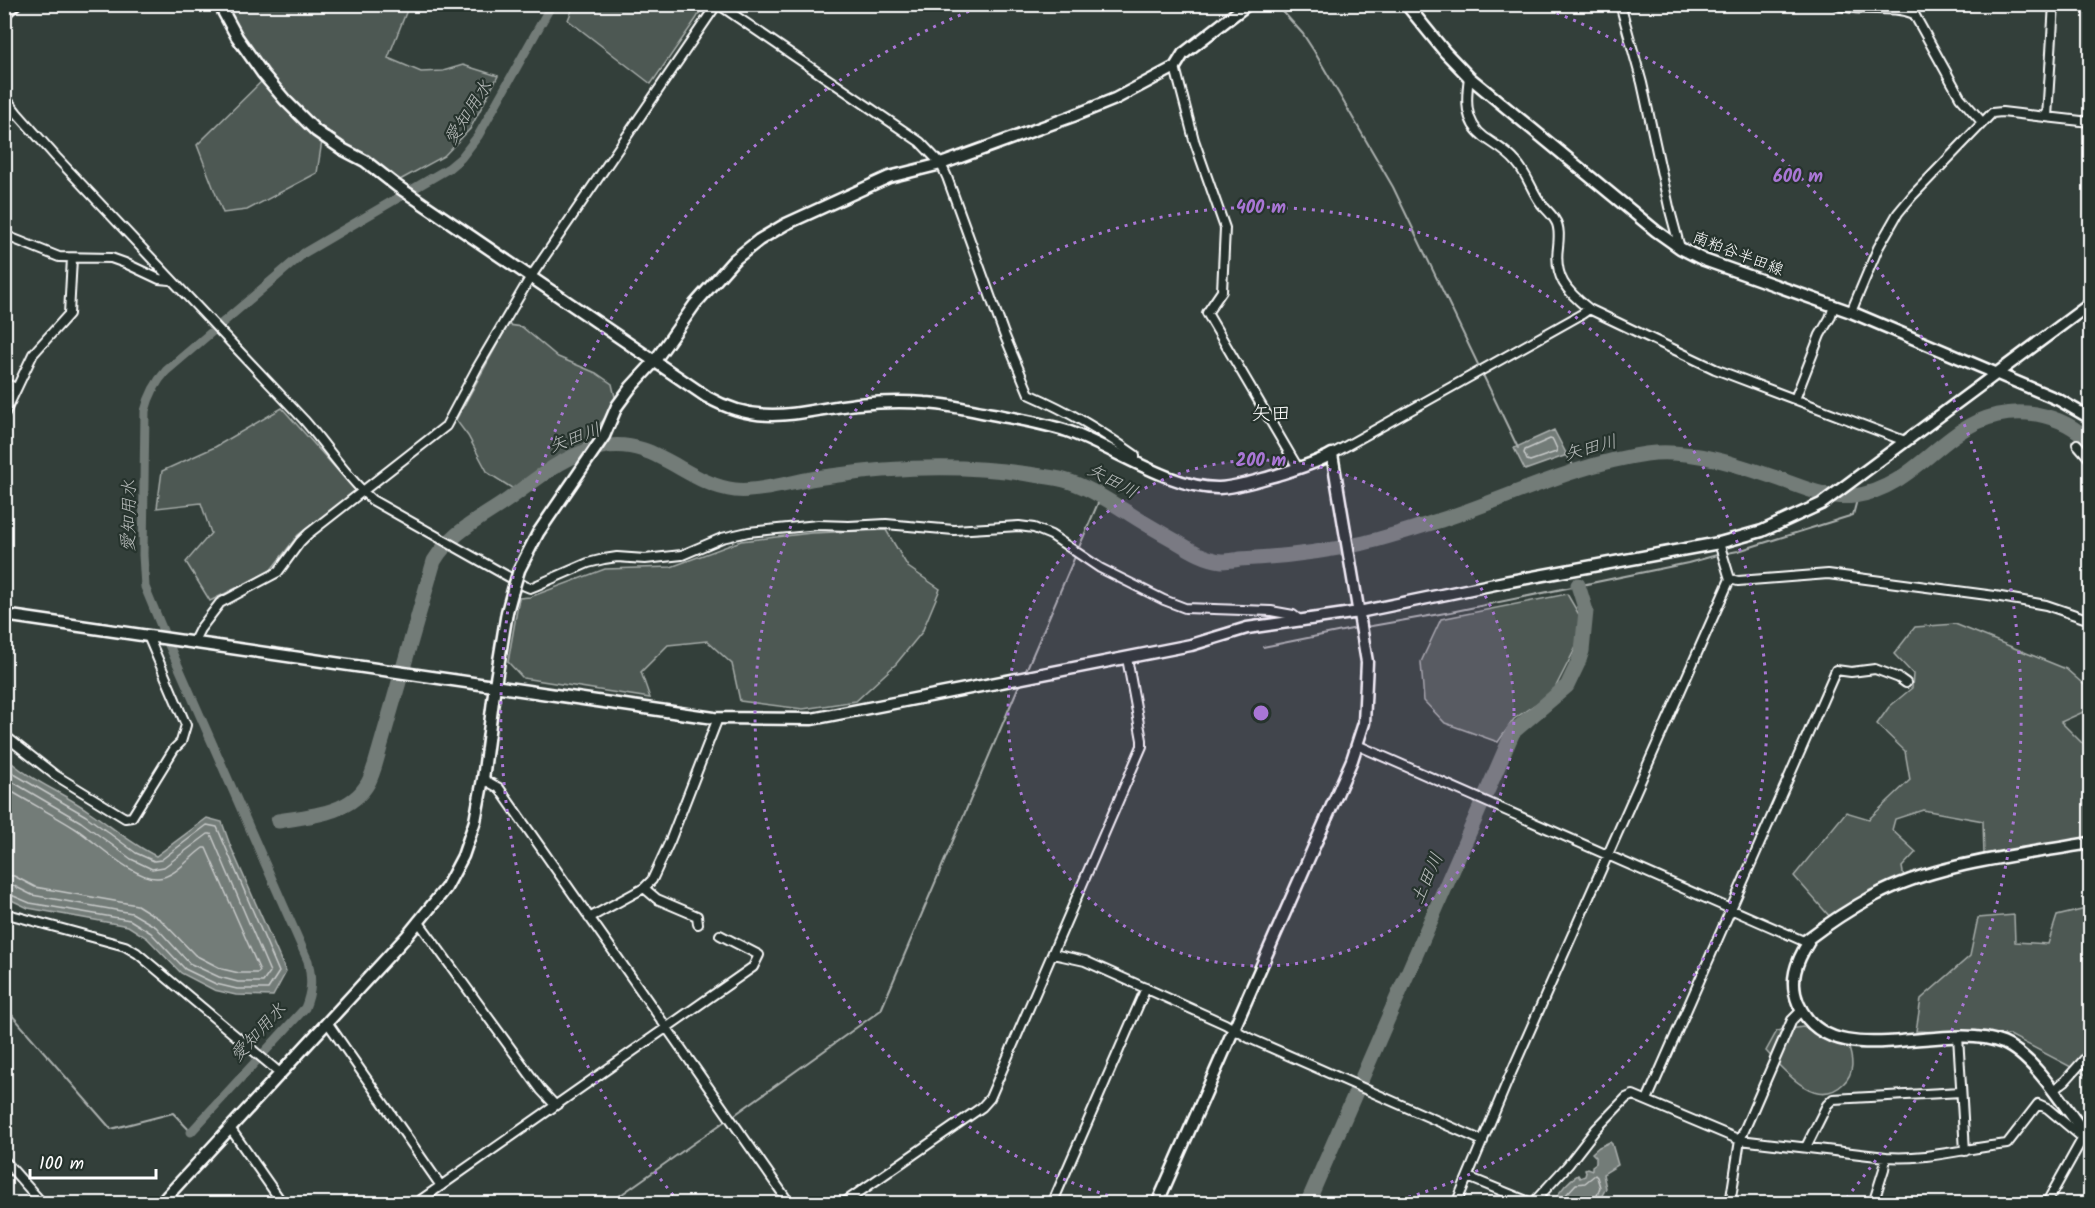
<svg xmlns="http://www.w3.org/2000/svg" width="2095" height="1208" font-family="Kalam,'Klee One',sans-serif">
  <rect width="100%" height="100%" fill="#333f3a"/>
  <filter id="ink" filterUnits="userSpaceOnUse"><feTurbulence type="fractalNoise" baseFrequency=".0167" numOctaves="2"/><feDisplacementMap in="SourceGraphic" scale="12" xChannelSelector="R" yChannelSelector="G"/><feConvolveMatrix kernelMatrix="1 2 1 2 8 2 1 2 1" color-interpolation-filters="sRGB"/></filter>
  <g filter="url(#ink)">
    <path fill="#4d5853" stroke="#a6aca9" stroke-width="1.5" d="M222,5H409L388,58L421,72L443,71L463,65L498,76L470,129L444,156L398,181L324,128L317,173L247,210L223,213L197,145L268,75Z
      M574,5V4L704,5L696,19L651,84L568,20Z
      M508,325L522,327L558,357L596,373L612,384L616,401L608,414L582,447L551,462L515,490L488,473L468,436L456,420Z
      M282,408L356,491L298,535L270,571L210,601L186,562L211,533L201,503L157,508L162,471L215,447Z
      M886,530L908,567L940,589L922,632L896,664L856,701L803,709L740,701L732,664L707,641L668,645L641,672L650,698L523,678L508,662L519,598L530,597L605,569L671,567L741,541L811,533Z
      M1567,594L1581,618L1576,647L1553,692L1514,719L1498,742L1445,723L1424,701L1421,662L1441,619Z
      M1955,624L2066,669L2090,690V709L2061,722L2090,751V840L1984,856L1983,821L1923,810L1895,819L1892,830L1916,852L1902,867L1904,878L1870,890L1831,918L1794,876L1846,812L1869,819L1910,780L1905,751L1877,724L1889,707L1912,688L1913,674L1894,654L1915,627Z
      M2090,908V1077L2010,1035L1916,1031L1921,999L1970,956L1978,918L2014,915L2015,942L2048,944L2057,916Z
      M1803,1027L1848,1045C1853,1059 1855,1073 1843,1084C1816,1110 1784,1071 1766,1051L1777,1031Z"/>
    <path fill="#737b78" stroke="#abb0ae" stroke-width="1.5" d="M1554,430L1567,455L1525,470L1514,448Z
      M4,756C29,780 62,792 90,812C112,827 132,844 156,856L207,818L222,822L230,845L286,972L273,996L236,995L214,990L181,973L147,938L128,926L28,908L5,897Z
      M1610,1142L1612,1144L1618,1165L1603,1174L1606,1188L1598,1203H1558L1556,1199C1560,1190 1569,1180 1578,1175L1580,1178L1585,1176L1586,1172L1585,1169L1587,1168L1592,1170V1166L1596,1163V1157L1592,1153L1599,1147Z"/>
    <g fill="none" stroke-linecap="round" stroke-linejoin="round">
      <path stroke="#c7cac9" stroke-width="1.5" d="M1550,439L1553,440L1557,449L1556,452L1530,461L1527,460L1524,453L1525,450Z
        M4,764L14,774L86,816L136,853L154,861L161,860L207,825L217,827L279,972L268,989H237L216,984L185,969L151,933L130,920L30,903L4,892
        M4,775L11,781L81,822L131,859L152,869L164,867L208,834H211L270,972L263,982H238L219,977L189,963L156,927L132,913L32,895L12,885L4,884
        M4,787C28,802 53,814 76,829C96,842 134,880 158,878C175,877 190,857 203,848H206L260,971L258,973H239L222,969L195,955L161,920L137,905L35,887L14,876L4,875
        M1562,1204L1563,1198L1576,1184L1585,1183L1595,1175L1597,1177L1600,1187L1594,1204"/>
      <path stroke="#abb0ae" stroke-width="2" d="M1276,4L1303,34L1314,51L1393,187L1518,448
        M1565,454L1578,472
        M1366,627L1451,612L1688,563L1717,555L1738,551L1853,515L1858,496
        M1263,647L1357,628
        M1025,673L1101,496
        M5,912L9,897
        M4,1006L111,1129L173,1113L191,1132
        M733,1116L881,1010L1020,683
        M608,1204L728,1119"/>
      <path stroke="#737b78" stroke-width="9" d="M191,1132L305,1008C312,991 312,979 308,961L169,645L145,587L143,555L145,411C149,395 155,383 166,371L304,253L449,168L461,158L478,136L552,4"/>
      <path stroke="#737b78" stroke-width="15" d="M278,821C309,816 351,814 368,783C371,778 373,771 375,765L434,561C453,530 481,519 509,499C538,478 565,454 602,447C654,436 688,485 735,490C758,493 799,480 823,477C891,467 961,464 1028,474C1040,476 1052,477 1064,480C1087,486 1107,500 1127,512C1142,522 1158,531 1174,540C1189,549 1204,559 1222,561C1223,561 1239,560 1240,559C1281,557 1324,552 1364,543C1390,537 1416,528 1441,520C1508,498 1576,464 1646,454C1692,448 1742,466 1785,481C1807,489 1830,499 1854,496C1928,486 1950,401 2036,414C2057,418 2075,426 2090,442
        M1307,1204L1513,732L1567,686L1578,663L1582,651L1586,611L1578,585"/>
      <g stroke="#fff" stroke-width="12">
        <path id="street" d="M718,4L920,142L941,164L947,177L1004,334L1029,394C1070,412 1098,429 1135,455V461
          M1620,4L1642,83L1669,207L1680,248
          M1836,4C1861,14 1890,4 1914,14L1960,97L1982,122
          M1175,67L1194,140L1225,228L1222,291L1207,313L1298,468
          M1469,77C1466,99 1464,122 1484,137C1495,145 1507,151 1516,162C1527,174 1531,189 1540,202C1544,208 1551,213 1555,220C1560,227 1559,238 1558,247C1554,277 1566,291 1589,309L1715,369L1905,441
          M4,96L17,113L56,157L304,420C326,445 347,478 372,500L525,586L530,588L535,586L588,563L604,559L617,557L645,559L682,555L722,538L748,532L818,525L849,526L886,524L954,530L1019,526L1034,528L1051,535L1100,568L1164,600L1185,608L1271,611L1293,615L1301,621
          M2047,117L2054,4
          M4,235L59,257L111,258L125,263L159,279L170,280
          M1851,312L1878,248L1898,213L1913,195L1992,113L2002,112L2090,122
          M4,383L16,388
          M1795,399L1820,335L1830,318L1834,306
          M4,415L33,354L69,314L72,258
          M2077,444L2090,459
          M1332,454L1582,314L1589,309
          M4,458V463
          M4,491V492
          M1730,579L1738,581L1828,574L1995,596L2046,605L2090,620
          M193,643L200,629L220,603L278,572L300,542L308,534L446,426L477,368L530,278L717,4
          M4,735L55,775L125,818L132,817L174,749L181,742L186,725L148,636
          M1357,745L1808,943
          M483,779L499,788L790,1204
          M644,888L657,899L697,916L698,924
          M4,913L125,946L137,953L280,1073
          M589,918L644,888L652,880L670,841L718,718
          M418,921L541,1090L555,1105
          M1053,954L1085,961L1225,1024L1249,1038L1483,1141
          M327,1022L441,1186
          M1958,1036L1965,1151
          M2053,1090L2065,1081L2090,1053
          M1647,1100L1836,670L1851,672L1875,669L1899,678L1906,683
          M230,1128L283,1204
          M1806,1147L1827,1105L1833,1099L1961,1092
          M4,1160L43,1204
          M1468,1177L1534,1204
          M1533,1203L1568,1165L1596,1129L1626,1098L1633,1095L1740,1140L1886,1157C1928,1160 1966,1148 2007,1144L2038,1104L2047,1108L2084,1139
          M415,1204L753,967L759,955L720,935
          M842,1204L982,1107L990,1098L1142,746V740L1127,658
          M1052,1204L1146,988
          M1456,1204L1508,1080L1730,579L1719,543
          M1730,1204L1740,1140L1792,1020L1801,1011
          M1873,1204L1884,1169L1886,1157
          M2046,1204L2080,1143L2087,1136"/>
      </g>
      <g stroke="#fff" stroke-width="15">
        <path id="secondary" d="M219,4L237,37L263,74L285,100L316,131L342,149L365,161L397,186L707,397C762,428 799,411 857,404C879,402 902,401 925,403C947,404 970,410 992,414C1017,419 1043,423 1067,431C1113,447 1171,489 1219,488C1239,487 1258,480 1277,475C1295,469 1315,464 1332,454L1367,662L1364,723L1352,760L1157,1204
          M1406,4L1445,52L1469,77L1656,231L1680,248L1704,260L1851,312L2059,400L2090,418
          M4,14L15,4
          M519,570L538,533L604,436L617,406L631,387L654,362L695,304L734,260L759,240L786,224L889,177L941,164L1073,116L1115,99L1175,67L1183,54L1248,4
          M4,615L714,718L812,719L1191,645L1247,628L1359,612L1505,582L1719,543L1762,531L1821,504L2090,304
          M2090,843C2022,855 1935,863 1874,896C1850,909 1826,925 1805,941L1808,943C1796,962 1789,981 1798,1003C1830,1078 1943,1018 2003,1043C2036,1057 2067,1112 2090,1140
          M160,1204L407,936L446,888L463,856L475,821L483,779L495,685L507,612L513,590"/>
      </g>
      <use href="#street" stroke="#26332d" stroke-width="8"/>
      <use href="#secondary" stroke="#26332d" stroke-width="10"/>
      <g stroke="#fff" stroke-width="15" stroke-linecap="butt">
        <path id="secondary-bridge" d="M513,590L519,570"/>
      </g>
      <use href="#secondary-bridge" stroke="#26332d" stroke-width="10"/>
    </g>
  </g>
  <circle cx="1261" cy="713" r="253" fill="#a976d5" fill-opacity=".12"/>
  <g fill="none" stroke="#a976d5" stroke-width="3" stroke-dasharray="3 6">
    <circle cx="1261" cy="713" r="253"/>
    <path d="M1134 1203A506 506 0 1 1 1388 1203"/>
    <path d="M679 1202A760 760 0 0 1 982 6M1540 6A760 760 0 0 1 1843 1202"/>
  </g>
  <g text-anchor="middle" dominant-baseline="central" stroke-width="4.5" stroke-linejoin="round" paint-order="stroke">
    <g font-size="16" fill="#fff" stroke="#26332d">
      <text transform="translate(1738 254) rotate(21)">南粕谷半田線</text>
    </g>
    <g font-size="18" font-style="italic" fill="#b9bdbc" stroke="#26332d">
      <text transform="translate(469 113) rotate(-57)">愛知用水</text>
      <text transform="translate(575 439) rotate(-20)">矢田川</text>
      <text transform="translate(1591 449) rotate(-15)">矢田川</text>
      <text transform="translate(1112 482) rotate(28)">矢田川</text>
      <text transform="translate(130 516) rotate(-89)">愛知用水</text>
      <text transform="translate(1428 879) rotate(-66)">土田川</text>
      <text transform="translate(259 1033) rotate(-47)">愛知用水</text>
    </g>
    <g font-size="20" fill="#fff" stroke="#26332d">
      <text x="1271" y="415">矢田</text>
    </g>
  </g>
  <circle cx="1261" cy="713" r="9" fill="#a976d5" stroke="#26332d" stroke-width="3"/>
  <g font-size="18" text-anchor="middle" font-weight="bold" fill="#a976d5" stroke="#26332d" stroke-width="4.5" stroke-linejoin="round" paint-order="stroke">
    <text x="1798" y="182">600 m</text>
    <text x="1261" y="213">400 m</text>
    <text x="1261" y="466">200 m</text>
  </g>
  <rect width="2095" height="1208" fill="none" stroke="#26332d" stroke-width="24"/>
  <rect x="12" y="12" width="2071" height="1184" fill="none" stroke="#fff" stroke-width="2" filter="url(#ink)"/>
  <path d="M30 1169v9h126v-9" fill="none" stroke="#ffffff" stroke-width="3"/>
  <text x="39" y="1169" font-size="18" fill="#ffffff" stroke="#26332d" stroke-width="4.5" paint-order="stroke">100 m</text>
</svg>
